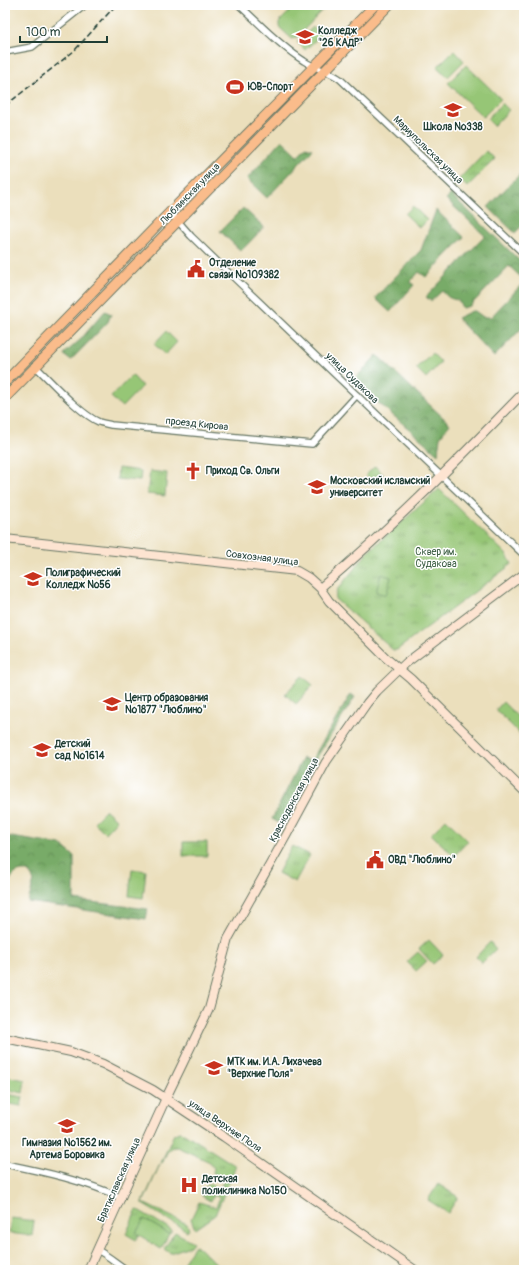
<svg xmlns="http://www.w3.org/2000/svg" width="529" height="1275" font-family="Pangolin,sans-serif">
  <defs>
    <pattern id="grass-tufts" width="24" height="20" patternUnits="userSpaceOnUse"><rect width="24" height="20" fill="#96c676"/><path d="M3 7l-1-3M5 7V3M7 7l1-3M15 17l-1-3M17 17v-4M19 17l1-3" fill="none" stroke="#7aa262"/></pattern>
    <pattern id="forest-crowns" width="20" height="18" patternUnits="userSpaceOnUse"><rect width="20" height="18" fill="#78ab67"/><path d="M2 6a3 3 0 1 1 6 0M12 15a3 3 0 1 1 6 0" fill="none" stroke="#628c56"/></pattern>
  </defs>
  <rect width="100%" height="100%" fill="#fff"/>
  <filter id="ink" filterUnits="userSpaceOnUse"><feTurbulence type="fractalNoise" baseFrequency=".025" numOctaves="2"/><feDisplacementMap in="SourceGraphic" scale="8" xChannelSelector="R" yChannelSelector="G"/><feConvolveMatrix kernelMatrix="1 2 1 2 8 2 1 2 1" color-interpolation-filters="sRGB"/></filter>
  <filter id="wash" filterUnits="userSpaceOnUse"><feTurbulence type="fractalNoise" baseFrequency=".012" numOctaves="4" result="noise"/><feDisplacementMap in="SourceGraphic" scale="16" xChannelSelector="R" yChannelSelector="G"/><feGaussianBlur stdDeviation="0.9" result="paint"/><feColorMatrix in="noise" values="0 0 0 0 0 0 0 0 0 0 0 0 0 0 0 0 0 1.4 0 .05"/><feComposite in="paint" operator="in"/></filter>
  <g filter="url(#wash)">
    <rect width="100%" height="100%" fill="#ebdfbc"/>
    <path fill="url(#grass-tufts)" stroke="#5a8255" d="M486,151L495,159L467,187L459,179Z
      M413,206L427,220L420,228L405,214Z
      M375,466L384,475L374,484L366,475Z
      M150,471L167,473L165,496L147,494Z
      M439,489L507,555L512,564L397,650H393L335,599L337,590L369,551Z
      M503,702L524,723V738L496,710Z
      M106,810L117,820L105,833L94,822Z
      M446,819L468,841L454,856L431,834Z
      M183,842H207V856H183Z
      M292,846L310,855L295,882L278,873Z
      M429,940L443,955L433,964L419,949Z
      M418,952L427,961L416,971L407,962Z
      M180,1132L184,1133L236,1166L215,1215L195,1229L191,1219L199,1202L216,1207L220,1197L215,1195L210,1201L202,1196L207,1185L210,1183L218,1188L221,1187L224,1179L213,1173L214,1168L210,1162L177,1147C168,1147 166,1154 163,1162L161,1163L174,1134Z
      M160,1164L143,1203L187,1224L189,1229L187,1231L142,1204Z
      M438,1184L458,1197L448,1213L428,1200Z
      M138,1210L172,1230L169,1234L144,1219L136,1233L139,1235L136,1240L126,1234L136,1211Z
      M175,1232L193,1242L190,1246L170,1253L164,1249Z
      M195,1245L224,1270H184L180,1268Z"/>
    <path fill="url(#forest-crowns)" stroke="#4c744e" d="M282,140L298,155L306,147L313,149L267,198L247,179Z
      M524,170V224L515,233L488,207Z
      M451,194L524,265V280L509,266L470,306L462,308C457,296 459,302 450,298C447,297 444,293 442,291L431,301L426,297L485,236L446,199Z
      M243,208L264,227L241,251L220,231Z
      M436,210L464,237L426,277L419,272L410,282L414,285L390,312L375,298L421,250Z
      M524,282V326L494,357L457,318L472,311H475L483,317H491Z
      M105,311L111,314L108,322L71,360L67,358L64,354L80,340Z
      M377,355L450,424L440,437L438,454L353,381Z
      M351,694L355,697L315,760L281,824L272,819L303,758L311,761Z
      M5,836L61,845L74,856V900L148,909L146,919L28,902L34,881L28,871C12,870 13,878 5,887Z"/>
    <path fill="#96c676" stroke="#5a8255" d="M296,5H325V8L296,38L292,39L279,27V22Z
      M313,27L321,35L305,50L297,42Z
      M454,50L464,61L448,77L437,67Z
      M466,65L501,99L483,117L448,83Z
      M502,103L509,110L494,126L487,119Z
      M166,331L177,342L165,355L154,344Z
      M432,353L441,362L426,378L416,368Z
      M132,375L142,386L122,407L111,397Z
      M118,468L141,471L140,481L117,479Z
      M381,574L391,577L386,595L376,592Z
      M302,676L313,685L296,704L285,694Z
      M132,869L146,871L143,898L129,896Z
      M490,942L496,949L482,963L476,957Z
      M5,1076L25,1080L23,1093L5,1089Z
      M5,1094L23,1097L21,1106L5,1103Z
      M11,1218L34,1221L32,1236L9,1233Z
      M144,1219L169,1234L161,1249L136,1233Z"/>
  </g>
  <g filter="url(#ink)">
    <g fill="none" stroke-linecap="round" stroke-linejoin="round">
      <g stroke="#667664" stroke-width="8">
        <path id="street" d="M239,5C260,24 280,46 304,61C316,69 329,71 340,79L524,254
          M5,52L32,47L85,5
          M170,212L191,236L229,273L524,555
          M36,367C51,381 80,414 99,422C102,423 107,424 111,425L312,444L357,395
          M5,1164C45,1172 85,1181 122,1198
          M97,1250C109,1256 116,1263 127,1270"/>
      </g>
      <g stroke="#667664" stroke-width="10">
        <path id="secondary" d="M5,539L297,571L309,578L320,588L329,601L386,658L411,679L524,791
          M320,588C392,527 458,460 524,392
          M5,1038L71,1052L103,1064L153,1090L224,1137L415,1270
          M88,1270L166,1098L209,1009L228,939L286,836L326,762L367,703L377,691L406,663L524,574"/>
      </g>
      <g stroke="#667664" stroke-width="11">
        <path id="primary" d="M5,382L170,212L375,5
          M5,398L389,5"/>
      </g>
      <use href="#street" stroke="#fff" stroke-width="5.5"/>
      <use href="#secondary" stroke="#fde4d1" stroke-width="8"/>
      <use href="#primary" stroke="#fabc8b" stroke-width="9"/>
      <path stroke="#1f3d34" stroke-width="1.5" stroke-dasharray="6 3" stroke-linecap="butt" d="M5,106L74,51L116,5"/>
    </g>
  </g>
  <defs>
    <g id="university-bare" transform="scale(1.38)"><path d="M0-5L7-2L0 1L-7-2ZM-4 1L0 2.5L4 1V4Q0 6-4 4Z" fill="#c8321e" stroke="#fff" stroke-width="2.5" paint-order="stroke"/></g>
    <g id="stadium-bare" transform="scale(1.38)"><path d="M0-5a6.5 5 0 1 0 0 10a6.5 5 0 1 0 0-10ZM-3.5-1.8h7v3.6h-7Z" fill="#c8321e" stroke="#fff" stroke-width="2.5" paint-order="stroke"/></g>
    <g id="school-bare" transform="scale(1.38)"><path d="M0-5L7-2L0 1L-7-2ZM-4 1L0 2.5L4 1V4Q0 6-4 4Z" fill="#c8321e" stroke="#fff" stroke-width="2.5" paint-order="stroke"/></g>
    <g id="civic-bare" transform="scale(1.38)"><path d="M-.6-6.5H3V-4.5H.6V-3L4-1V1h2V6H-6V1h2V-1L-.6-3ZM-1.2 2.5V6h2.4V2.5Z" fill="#c8321e" stroke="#fff" stroke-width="2.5" paint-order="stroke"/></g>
    <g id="church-bare" transform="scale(1.38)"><path d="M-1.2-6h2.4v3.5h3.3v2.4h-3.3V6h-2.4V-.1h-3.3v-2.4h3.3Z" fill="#c8321e" stroke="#fff" stroke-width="2.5" paint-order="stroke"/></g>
    <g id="hospital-bare" transform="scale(1.38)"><path d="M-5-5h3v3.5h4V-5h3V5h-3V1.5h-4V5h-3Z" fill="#c8321e" stroke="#fff" stroke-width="2.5" paint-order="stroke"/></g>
  </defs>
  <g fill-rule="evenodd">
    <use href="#university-bare" x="305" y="37"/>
    <use href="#stadium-bare" x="235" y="87"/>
    <use href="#school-bare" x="453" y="110"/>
    <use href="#civic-bare" x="196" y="269"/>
    <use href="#church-bare" x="193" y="471"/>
    <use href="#university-bare" x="317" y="487"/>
    <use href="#university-bare" x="33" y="579"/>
    <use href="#school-bare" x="112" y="704"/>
    <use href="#school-bare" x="42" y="750"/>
    <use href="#civic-bare" x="375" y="860"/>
    <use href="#university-bare" x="214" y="1068"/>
    <use href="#school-bare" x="67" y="1126"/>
    <use href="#hospital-bare" x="189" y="1185"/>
  </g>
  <g text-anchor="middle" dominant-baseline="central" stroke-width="3" stroke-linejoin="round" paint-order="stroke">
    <g font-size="10" font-weight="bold" fill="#1f3d34" stroke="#fff" text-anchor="start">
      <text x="318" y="31">Колледж<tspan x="318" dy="12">"26 КАДР"</tspan></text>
      <text x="248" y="87">ЮВ-Спорт</text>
      <text x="453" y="127" text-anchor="middle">Школа №338</text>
      <text x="209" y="263">Отделение<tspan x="209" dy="12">связи №109382</tspan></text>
      <text x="206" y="471">Приход Св. Ольги</text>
      <text x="330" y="481">Московский исламский<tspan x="330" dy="12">университет</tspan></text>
      <text x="46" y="573">Полиграфический<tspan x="46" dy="12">Колледж №56</tspan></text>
      <text x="125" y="698">Центр образования<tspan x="125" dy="12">№1877 "Люблино"</tspan></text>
      <text x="55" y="744">Детский<tspan x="55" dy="12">сад №1614</tspan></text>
      <text x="388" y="860">ОВД "Люблино"</text>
      <text x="227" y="1062">МТК им. И.А. Лихачева<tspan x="227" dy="12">"Верхние Поля"</tspan></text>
      <text x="67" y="1143" text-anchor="middle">Гимназия №1562 им.<tspan x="67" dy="12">Артема Боровика</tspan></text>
      <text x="202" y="1179">Детская<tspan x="202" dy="12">поликлиника №150</tspan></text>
    </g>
    <g font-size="10" fill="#1f3d34" stroke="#fff">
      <text transform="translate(428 150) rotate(44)">Мариупольская улица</text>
      <text transform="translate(190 194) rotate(-46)">Люблинская улица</text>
      <text transform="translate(352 378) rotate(44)">улица Судакова</text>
      <text transform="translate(197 424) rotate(6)">проезд Кирова</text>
      <text transform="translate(262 558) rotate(7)">Совхозная улица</text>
      <text transform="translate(294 800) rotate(-62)">Краснодонская улица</text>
      <text transform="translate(225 1126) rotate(34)">улица Верхние Поля</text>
      <text transform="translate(119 1180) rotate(-66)">Братиславская улица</text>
    </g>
    <g font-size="10" fill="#3d5f44" stroke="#fff">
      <text x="436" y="552">Сквер им.<tspan x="436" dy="12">Судакова</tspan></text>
    </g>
  </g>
  <rect width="529" height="1275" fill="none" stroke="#fff" stroke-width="20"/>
  <path d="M20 36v6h87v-6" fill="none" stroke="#1f3d34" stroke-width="2"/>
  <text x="26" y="36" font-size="12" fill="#1f3d34" stroke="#ffffff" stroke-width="3" paint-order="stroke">100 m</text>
</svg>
